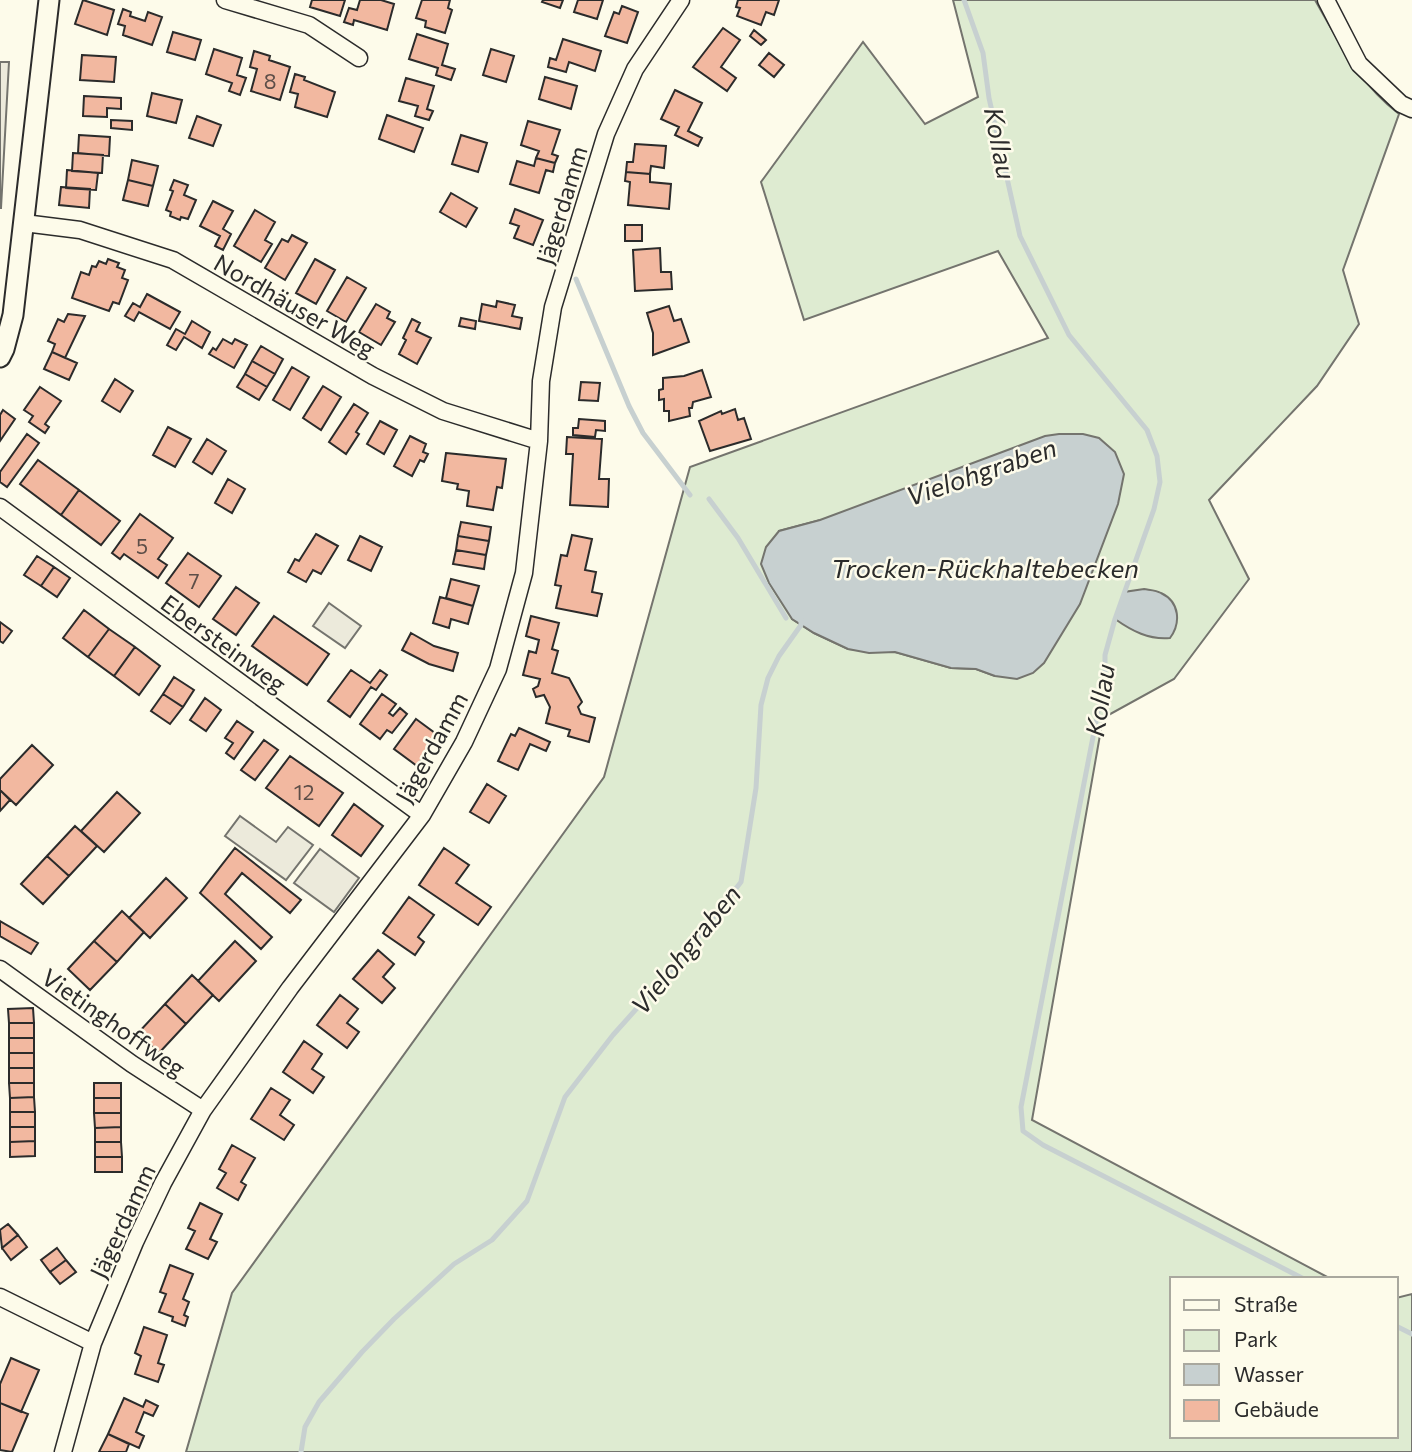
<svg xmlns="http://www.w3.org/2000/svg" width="1412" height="1452" font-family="Commissioner,sans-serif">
  <rect width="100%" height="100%" fill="#fdfbea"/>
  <path fill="#deebd1" stroke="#74746e" stroke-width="2" fill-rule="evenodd" d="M953,0H1315C1339,42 1359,84 1399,114L1343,270L1359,324L1317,386L1209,500L1249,579L1174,679L1103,718L1032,1120L1331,1279H1172V1436H1396V1298L1412,1294V1452H186L232,1293L604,777L690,467L1048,338L998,251L804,320L761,182L863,42L925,124L978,97ZM820,520L995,676L976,669L951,668L895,652L848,649L814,633L792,619L779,531Z"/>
  <path fill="#eceadb" stroke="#74746e" stroke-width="2" d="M0,62H9L1,208H0Z
    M329,603L361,626L345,648L313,626Z
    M240,816L276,842L288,827L313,845L286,880L225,836Z
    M320,849L359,878L334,912L294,883Z"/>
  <path fill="#c7d0d0" stroke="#74746e" stroke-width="2" d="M1059,434H1083L1099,438L1115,452L1124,474L1118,504L1080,604L1044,663L1033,673L1017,679L995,676L976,669L951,668L895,652L869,653L848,649L814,633L792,619L769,583L761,564L766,547L779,531L820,520L1045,436Z
    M1144,589C1149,590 1156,590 1161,593C1180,602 1181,623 1170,638C1149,640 1132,631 1115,619L1124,592Z"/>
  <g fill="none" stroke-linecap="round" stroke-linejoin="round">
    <path stroke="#c7d0d0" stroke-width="5" d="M964,0L983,53L989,98L1020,236L1069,335L1147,430L1157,456L1160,482L1154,509L1115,619L1105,655V675L1100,701L1021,1107L1023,1131L1043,1145L1304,1279
      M576,279L629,406L643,433L690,495
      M709,499L738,538L786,618
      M1396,1326L1412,1334
      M301,1452L305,1427L319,1402L362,1352L394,1319L454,1264L492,1240L527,1201L565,1097L613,1035L681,959L741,882L756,788L761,705L768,678L779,656L801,625V619"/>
  </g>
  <path fill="#f2b8a0" stroke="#2b2b2b" stroke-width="2" d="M83,0L114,10L107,35L75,24Z
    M312,0H345L340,16L310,7Z
    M360,0H381L394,4L387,30L354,20L353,25L344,22L349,8L357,10Z
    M422,0H450L448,8L452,10L445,33L425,27L426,21L416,18Z
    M543,0H563L560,8L542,2Z
    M578,0H603L597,19L574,12Z
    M738,0H779L774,15L766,12L761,25L737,16L740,8L736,7Z
    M622,6L638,12L627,43L605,36L614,12L619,14Z
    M123,9L131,12L130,16L145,21L148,12L162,17L152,45L123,35L125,26L118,24Z
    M723,28L740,40L721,67L736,78L727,91L693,67Z
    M754,30L766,40L761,45L750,36Z
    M173,32L201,40L195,60L167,52Z
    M417,34L448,44L442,65L455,69L451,80L436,75L438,68L409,59Z
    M563,39L601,51L595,71L569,62L566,72L548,67L550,58L556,60Z
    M214,49L242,58L237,75L246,78L240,95L229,91L232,83L206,74Z
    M491,49L514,56L506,82L483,75Z
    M254,51L270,56L269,60L290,67L280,100L251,91L257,69L250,67Z
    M769,53L784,65L774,77L759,65Z
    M82,55L116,57L114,82L80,80Z
    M295,74L305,77L304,80L335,92L327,117L295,107L298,94L290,92Z
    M545,77L577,86L571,109L539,99Z
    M406,78L434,86L427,109L433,111L429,120L415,116L418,106L399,101Z
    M675,90L702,103L688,131L702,138L698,146L675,135L679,127L661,119Z
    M152,93L182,100L176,123L147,116Z
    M84,96L121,98V109L107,108V117L83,116Z
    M387,115L423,128L414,152L379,139Z
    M197,116L221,125L213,146L189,138Z
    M111,120L132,121V130L111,128Z
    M528,121L560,130L552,154L558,156L555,163L536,158L539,151L521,145Z
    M79,135L110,137L109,156L78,153Z
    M461,135L487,143L478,172L452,164Z
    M635,144L666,146L664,168L651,166L650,174L626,172L627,162H633Z
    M73,153L103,155L102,173L72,171Z
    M536,158L555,163L553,172L546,170L539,193L510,184L517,161L534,166Z
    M132,160L158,166L153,186L128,180Z
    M67,170L98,173L96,190L66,188Z
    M626,172L650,174V182L671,184L669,209L628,205L630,182L625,181Z
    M128,180L153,186L148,206L123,200Z
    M174,180L188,185L184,195L196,200L188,219L181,217L180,220L170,216L171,212L166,210L173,191L170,190Z
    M61,187L90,189L89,208L59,205Z
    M451,193L477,208L466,227L440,212Z
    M213,201L233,211L223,229L231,234L223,250L215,246L220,236L200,226Z
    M515,209L543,220L533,245L514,238L519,226L510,223Z
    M255,210L275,222L265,240L272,244L261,262L234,246Z
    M625,225H642V241H625Z
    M292,235L307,243L285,280L265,268L282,239L288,242Z
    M660,248L661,272H671L672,289L635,291L633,250Z
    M108,259L119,263L117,267L125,270L122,278L128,280L119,304L113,302L109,311L72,298L81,272L89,275L92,266L96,267L99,261L106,264Z
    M315,259L335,270L316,304L296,293Z
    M347,277L366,288L346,322L327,311Z
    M147,294L180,312L170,329L139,312L134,321L125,316L133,303L140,307Z
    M497,301L515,305L512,316L522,318L520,329L479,321L482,304L496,307Z
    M376,304L390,312L387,318L395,322L381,345L359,332Z
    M669,306L674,321L681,319L689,342L653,355V333L647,313Z
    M68,314L85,316L65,358L52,352L55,344L48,341L58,319L64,322Z
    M461,318L476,321L475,329L459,326Z
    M412,319L420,323L416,331L431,338L417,364L399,354L406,340L403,338Z
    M192,321L210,332L202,348L184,337L176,350L167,345L176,329L185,334Z
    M223,339L232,344L235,339L247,345L234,368L209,354L213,348L216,350Z
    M261,346L283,359L275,374L252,361Z
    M52,352L77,363L69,380L44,369Z
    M252,361L275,374L267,387L245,374Z
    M292,367L309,377L290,410L273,400Z
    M702,370L711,397L693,402L692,408H689L690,416L669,421V411H664V399L659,400V390L663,389V378L684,376Z
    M245,374L267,387L259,400L237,387Z
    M115,379L133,391L120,412L102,401Z
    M581,382L600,383L598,401L579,400Z
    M323,386L341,397L321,430L303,418Z
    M40,387L61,401L45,424L49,427L45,433L29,422L33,416L24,410Z
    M354,404L368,413L356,432L359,434L346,454L329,442Z
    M735,409L738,420L744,418L751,439L710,451L699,421L721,411L722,414Z
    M3,410L15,419L0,441V415Z
    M579,419L605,421V431L596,430L595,437L573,435V428H578Z
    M380,421L397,430L384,454L367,444Z
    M168,427L191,439L175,467L153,455Z
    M27,434L39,443L7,487L0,482V472Z
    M410,436L426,444L423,452L428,454L424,462L420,460L412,476L394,466Z
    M567,437L602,439L599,479H609L608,507L570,505L573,454H566Z
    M207,439L226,451L212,474L193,462Z
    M446,453L506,459L502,488L497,487L493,510L467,506L469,491L457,489L458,484L442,481Z
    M38,460L79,490L61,515L20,484Z
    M228,479L245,489L232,513L215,503Z
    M79,490L120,521L101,545L61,515Z
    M140,514L173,538L158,559L167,565L158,578L124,554L120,559L112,553Z
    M461,522L491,527L489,541L458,536Z
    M316,534L338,546L321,574L313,570L306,582L288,572L295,559L299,561Z
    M572,535L592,539L585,570L596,572L592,592L602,594L597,616L556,608L561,586L555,585L561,555L567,556Z
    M360,536L382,547L371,571L348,560Z
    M458,536L489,541L486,555L456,550Z
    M456,550L486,555L484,569L453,564Z
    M188,553L221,576L199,607L166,583Z
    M37,556L54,567L41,586L24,575Z
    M54,567L70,578L57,597L41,586Z
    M451,579L479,586L473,606L446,598Z
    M236,587L259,603L236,635L213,619Z
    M440,597L473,606L468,624L451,619L449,628L433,623Z
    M84,610L109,629L88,657L63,638Z
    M274,616L329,654L307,685L252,646Z
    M531,616L559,623L552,649L558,651L552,673L569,678L582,702L578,707L581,714L595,718L589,742L568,736L570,730L546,723L550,707L544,695L536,697L533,689L538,686L540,679L523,675L529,651L536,653L539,640L526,636Z
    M0,622L12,631L3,643L0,641Z
    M109,629L135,647L114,676L88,657Z
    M411,633L434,646L458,653L453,671L429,664L402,650Z
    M135,647L160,666L139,695L114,676Z
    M351,670L370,683L380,670L387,675L376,690L371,687L350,717L328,701Z
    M174,677L194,690L183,707L163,694Z
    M163,694L183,707L170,724L151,711Z
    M382,694L396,704L389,713L393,716L400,708L407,714L392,733L387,730L380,739L360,724Z
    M205,698L221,710L206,731L190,720Z
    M416,719L439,736L417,766L394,749Z
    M237,721L253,732L234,759L226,753L233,743L225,738Z
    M519,728L550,742L546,751L530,744L518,770L498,761L511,734L515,736Z
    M264,740L278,750L255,780L241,770Z
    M32,745L53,765L16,805L0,790V779Z
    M290,756L343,793L319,826L266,788Z
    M487,784L506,796L489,823L470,812Z
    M0,790L10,800L0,811Z
    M117,792L140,813L104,852L81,831Z
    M354,804L383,826L361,856L332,835Z
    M75,826L97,846L69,876L47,856Z
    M235,848L301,900L290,913L242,873L225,894L272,937L261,949L200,893Z
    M444,848L469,865L456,883L491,907L478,925L419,885Z
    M47,856L69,876L43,904L21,884Z
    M166,878L187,898L150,938L129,918Z
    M409,897L434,915L418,937L424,942L415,955L383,933Z
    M122,911L144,932L117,962L94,941Z
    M0,921L38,943L31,954L0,936Z
    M94,941L117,962L90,990L68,969Z
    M235,941L256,961L219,1001L198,981Z
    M378,950L394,964L383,977L395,988L382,1003L353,979Z
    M192,975L213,995L186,1024L165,1004Z
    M340,995L358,1009L347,1023L359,1032L347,1048L317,1025Z
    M165,1004L186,1024L159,1053L138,1033Z
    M33,1008L34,1023H9L8,1009Z
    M9,1023H34V1038H9Z
    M9,1038H34V1053H9Z
    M304,1041L322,1054L312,1069L324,1077L313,1093L283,1072Z
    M9,1053H34V1068H9Z
    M9,1068H34V1083H9Z
    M9,1083H34V1097L10,1098Z
    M94,1083H121V1098H94Z
    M271,1088L290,1100L280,1115L294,1125L284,1140L251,1119Z
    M34,1097L35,1112H10V1098Z
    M94,1098H121V1113H94Z
    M10,1112H35V1127H10Z
    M94,1113H121V1127L95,1128Z
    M10,1127H35V1141L10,1142Z
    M121,1127V1142H95V1128Z
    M35,1141V1156L10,1157V1142Z
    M95,1142H121L122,1157H95Z
    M232,1145L255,1158L241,1182L246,1185L238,1200L217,1188L226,1173L219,1169Z
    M95,1157H122V1172H95Z
    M200,1203L222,1214L210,1239L217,1242L208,1259L186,1249L195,1231L188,1228Z
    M8,1224L18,1235L2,1248L0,1230Z
    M18,1235L27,1247L11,1260L2,1248Z
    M57,1248L66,1260L50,1272L41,1260Z
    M66,1260L76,1272L60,1284L50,1272Z
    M170,1265L193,1274L183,1299L189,1302L184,1315L188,1317L185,1326L172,1321L173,1317L159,1312L166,1294L160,1292Z
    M144,1327L167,1335L158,1363L164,1365L158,1382L135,1374L141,1356L135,1353Z
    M11,1358L39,1370L21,1412L0,1403V1384Z
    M124,1398L143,1407L146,1400L158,1406L153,1416L144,1412L136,1432L144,1436L139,1448L108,1434Z
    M0,1403L28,1414L12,1452L0,1450Z
    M108,1434L129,1444L126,1452H99Z"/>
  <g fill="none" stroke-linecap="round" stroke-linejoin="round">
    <g stroke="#2b2b2b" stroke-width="19">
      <path id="minor" d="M225,0L309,25L359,58
        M1326,0L1359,64L1401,104L1412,109
        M24,223L80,230L173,260L373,376L443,411L539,441
        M0,507L422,815
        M0,969L132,1064L203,1110
        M0,1297L93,1343
        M63,1452L93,1343L135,1242L163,1183L203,1110L290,988L422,815L464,742L498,669L524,573L539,441L541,381L553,307L606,134L635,69L681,0"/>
    </g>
    <g stroke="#2b2b2b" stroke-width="23">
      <path id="tertiary" d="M0,357L4,349L13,315L49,0"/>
    </g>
    <use href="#minor" stroke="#fdfbea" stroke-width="16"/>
    <use href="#tertiary" stroke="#fdfbea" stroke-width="19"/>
  </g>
  <g text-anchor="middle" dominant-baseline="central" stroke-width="5" stroke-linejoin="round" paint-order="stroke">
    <g font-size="21" fill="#5d4e48">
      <text x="270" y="80">8</text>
      <text x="142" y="545">5</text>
      <text x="194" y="580">7</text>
      <text x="304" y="791">12</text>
    </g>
    <g font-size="24" fill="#2b2b2b" stroke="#fdfbea">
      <text transform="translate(561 205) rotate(-73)">Jägerdamm</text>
      <text transform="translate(295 305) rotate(30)">Nordhäuser Weg</text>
      <text transform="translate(224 643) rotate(36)">Ebersteinweg</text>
      <text transform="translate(431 747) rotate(-61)">Jägerdamm</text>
      <text transform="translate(114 1022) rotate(35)">Vietinghoffweg</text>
      <text transform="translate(122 1221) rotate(-65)">Jägerdamm</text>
    </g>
    <g font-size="26" font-style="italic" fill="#2b2b2b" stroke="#fdfbea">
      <text transform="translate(1001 143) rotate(79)">Kollau</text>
      <text transform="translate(981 471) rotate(-19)">Vielohgraben</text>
      <text x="985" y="567">Trocken-Rückhaltebecken</text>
      <text transform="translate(1099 700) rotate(-81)">Kollau</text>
      <text transform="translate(685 949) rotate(-51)">Vielohgraben</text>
    </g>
  </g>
  <rect x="1170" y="1277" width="228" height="161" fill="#fdfbea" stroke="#a9a89e" stroke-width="2"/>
  <rect x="1184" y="1300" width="35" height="10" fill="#fdfbea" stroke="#a9a89e" stroke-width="2"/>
  <text x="1234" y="1312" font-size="21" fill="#2b2b2b">Straße</text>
  <rect x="1184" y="1330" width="35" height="21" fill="#deebd1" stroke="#a9a89e" stroke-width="2"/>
  <text x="1234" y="1347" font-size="21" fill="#2b2b2b">Park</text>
  <rect x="1184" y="1364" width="35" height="21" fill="#c7d0d0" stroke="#a9a89e" stroke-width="2"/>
  <text x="1234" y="1382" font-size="21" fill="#2b2b2b">Wasser</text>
  <rect x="1184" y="1400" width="35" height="21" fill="#f2b8a0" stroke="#a9a89e" stroke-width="2"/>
  <text x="1234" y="1417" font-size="21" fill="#2b2b2b">Gebäude</text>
</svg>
